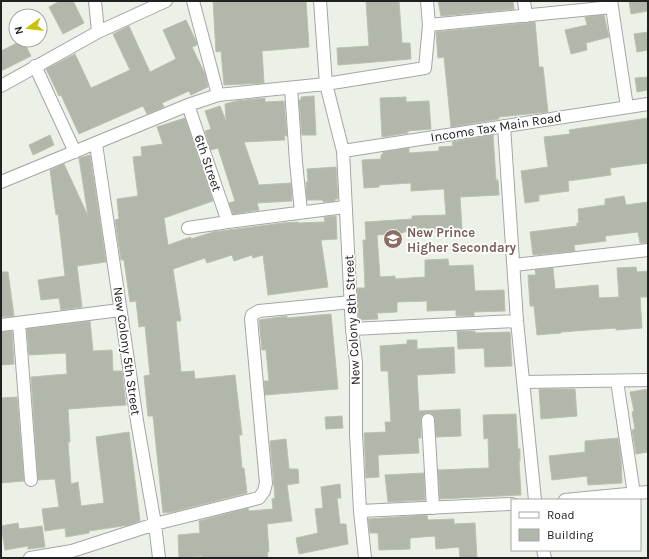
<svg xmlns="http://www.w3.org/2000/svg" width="649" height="559" font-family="Karla,sans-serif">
  <rect width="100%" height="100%" fill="#ecf1e8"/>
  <path fill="#b2b7ab" stroke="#b9c2ab" d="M60,1H73L84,23L63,34L49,7Z
    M213,1H306L309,47L262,51L264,83L224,85L221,51L216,52Z
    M366,1H399L402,43H410L411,59L338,65L337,48L369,46Z
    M438,1H513L514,9L441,16Z
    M629,1H648V11L631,14Z
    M604,15L609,37L586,43L587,50L571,54L565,30L587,25L585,17Z
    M186,20L196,41L197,45L192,47L205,74L208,87L191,95L189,91L162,103L164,107L147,114L143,106L79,134L61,95L59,96L46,69L75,54L91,88L130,70L113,34L129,26L150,72L176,59L163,30Z
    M535,22L539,67H543L548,112L499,117V119L451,127L444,57L438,58L436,32Z
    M648,32V50L637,52L634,34Z
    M23,40L31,56L1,71V51Z
    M648,77V90L637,92L635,78Z
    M314,96L316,135H302L299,100H301V97Z
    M406,97V102L429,101L431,129L408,131V133L382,137L380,98Z
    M265,98V102L284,101L287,136H284L285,140L244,142L259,185L291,183L292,201L257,203L259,210L233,214L229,203L235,201L218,148L211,150L205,131L211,129L205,111L220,106L226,121L225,104L236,101Z
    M185,118L213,201L164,218L168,245L191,237V239L213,232L283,223L298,222V223L325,222L324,217L336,216L337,239L321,240L328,287L268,295L263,255L253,258L252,255L234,261L232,255L207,263L205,258L173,269L181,321H176L181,372L194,371L195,379L235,375L242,435H239L242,468H244L247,493L172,512L163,513L153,416H148L144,376L150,375L145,326L139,327L136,301L130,302L124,260H121L115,220L119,219L117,199L138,196L133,157L142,156L141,147L163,144L157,127Z
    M648,118V163L610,168L611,175L568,181L569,191L539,195V201L525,203L521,171L548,167L544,137L570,134L569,130Z
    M50,135L54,145L33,155L29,145Z
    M493,135L496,180H498L499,195L460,197L462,229L403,232V233L377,235L380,277L395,276V279L425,277V260L448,259L449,266L473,265L475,291L504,290L505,311L474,312V316H456V310L427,311V301L397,302V312L377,313L378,319L359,320L357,288H365L363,240H366L365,222L412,219V216L446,215L444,189L411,191V183L379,185V187L364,188L362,160L381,159V155L383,154V152L409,148V153L439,151V147L453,146L452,142Z
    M90,155L106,262L77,266L82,307L61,310L59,298L41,300L38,280L65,276L58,214L56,215L50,170L64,164L88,216L79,158Z
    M336,167L338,199H335V201L323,202V200H307L306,182H308L307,169Z
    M624,196L626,205L648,202V243H640L638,232L605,236L606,241L574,245L575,251L533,255L530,232L577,226V223H579L578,209L605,205V199Z
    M636,267L637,272L648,271V297H640L642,328L616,330V328L561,332V333L537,335L534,306H530L528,275H536L535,270L553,268L555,289L598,285L599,298L619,297L617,268Z
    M1,272H8L14,316L1,317Z
    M331,314L338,389L265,395L264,381H269L266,350H262L259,320L287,316V318Z
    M90,321L93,351L112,350L113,371H122L126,405L68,409L70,442H68L71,484L78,482L81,506L104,503L96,437L129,432L140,521L129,525L89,531V533L66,537L65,528L45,531L42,509L59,507L55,479L38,480L31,377L67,374L66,353L29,355L27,329Z
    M12,331L14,364L1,365V332Z
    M457,331H475V333L510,332L512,366L485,367L484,348L458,349Z
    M407,340H417V349L454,347L455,373L417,375L419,411L460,409L461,436L436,437L434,416L431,413L424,414L422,416L421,420V438H418L419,453L378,455L379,477L366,478L364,433L386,432L385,422H391L388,371H381L380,346L407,344Z
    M539,389H575L577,416L541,419Z
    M648,389V452L636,454L632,430L635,429L632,412L634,411L630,392Z
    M17,397L24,481L1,483V398Z
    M516,414L518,449H520V461H519L521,495L440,499L438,470L489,468L488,438L484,439L483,415Z
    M342,416L343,428L326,429L325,417Z
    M618,438L621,457L622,483L588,485L587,476L552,480L549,456L585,452V441Z
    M286,439L289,469H298L299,483L287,485L292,521L267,524L269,552H267L268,558H202V556L179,558L178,535L200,533L199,521L248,508L249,511L273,509L272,499L275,498L270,441Z
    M424,473L425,500L388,502L385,475Z
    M340,484L341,498H337L340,524H346L348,544L299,554L296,538L318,533L315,509L323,508L321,487Z
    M427,515L428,520L454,519V524L475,523L477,558H460L459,547L436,549L435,536L410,538V549L379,550L378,533H370L368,519Z
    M18,523L19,529L42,526L45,547L28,549V546L5,550L1,526Z"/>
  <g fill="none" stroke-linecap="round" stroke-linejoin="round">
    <g stroke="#a5a5a5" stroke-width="14">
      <path id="street" d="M95,1L98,32
        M193,1L218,95
        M320,1L326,84L343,151L352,329L356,363V434L360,511L365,558
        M524,1L526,16
        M611,1L627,107
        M429,25L612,7
        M35,66L75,152
        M1,86L98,32L166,1
        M291,88L296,162L301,212
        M188,105L228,222L345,207
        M504,126L517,321L535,500
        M96,144L137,421L155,524L159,558
        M343,151L648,104
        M1,182L188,105L218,95L326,84L425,68L429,25L427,1
        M188,228L228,222
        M514,265L648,250
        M19,323L31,480
        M1,325L120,310
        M352,329L517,321
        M617,381L634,494
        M524,382L648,380
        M428,420L433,508
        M565,500L648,492
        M360,511L512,504
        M543,550L545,558
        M30,558L72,551L155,524L259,498L264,491L266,483L251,319L252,315L259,311L351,302"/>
    </g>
    <use href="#street" stroke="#fff" stroke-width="12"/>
  </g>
  <defs>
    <g id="school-disc" transform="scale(1)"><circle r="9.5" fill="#8d6e63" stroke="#fff"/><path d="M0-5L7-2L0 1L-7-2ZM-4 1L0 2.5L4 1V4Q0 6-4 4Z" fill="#fff"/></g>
  </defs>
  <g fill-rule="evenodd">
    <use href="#school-disc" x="393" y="239"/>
  </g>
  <g text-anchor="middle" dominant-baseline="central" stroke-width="3.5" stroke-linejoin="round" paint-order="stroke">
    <g font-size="13" fill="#212121" stroke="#fff">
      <text transform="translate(496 127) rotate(-9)">Income Tax Main Road</text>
      <text transform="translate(208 163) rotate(71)">6th Street</text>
      <text transform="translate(352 320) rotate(-93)">New Colony 8th Street</text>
      <text transform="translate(127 351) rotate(82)">New Colony 5th Street</text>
    </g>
    <g font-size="13" font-weight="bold" fill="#785e54" stroke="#fff" text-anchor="start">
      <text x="407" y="232">New Prince<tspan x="407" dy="15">Higher Secondary</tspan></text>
    </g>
  </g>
  <rect width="649" height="559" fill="none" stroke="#212121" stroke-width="4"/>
  <rect x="511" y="499" width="130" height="52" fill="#ffffff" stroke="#a6a6a6"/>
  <rect x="519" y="512" width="20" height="6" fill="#ffffff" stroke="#a6a6a6"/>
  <text x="547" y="519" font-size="12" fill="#212121">Road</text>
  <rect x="519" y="529" width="20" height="12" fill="#b2b7ab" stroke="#a6a6a6"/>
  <text x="547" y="539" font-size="12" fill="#212121">Building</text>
  <g transform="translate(28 28) rotate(255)"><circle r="19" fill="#ffffff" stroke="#a6a6a6"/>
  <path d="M0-3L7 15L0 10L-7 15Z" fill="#cbc108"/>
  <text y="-6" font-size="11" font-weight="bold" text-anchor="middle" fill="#212121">N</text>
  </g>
</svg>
